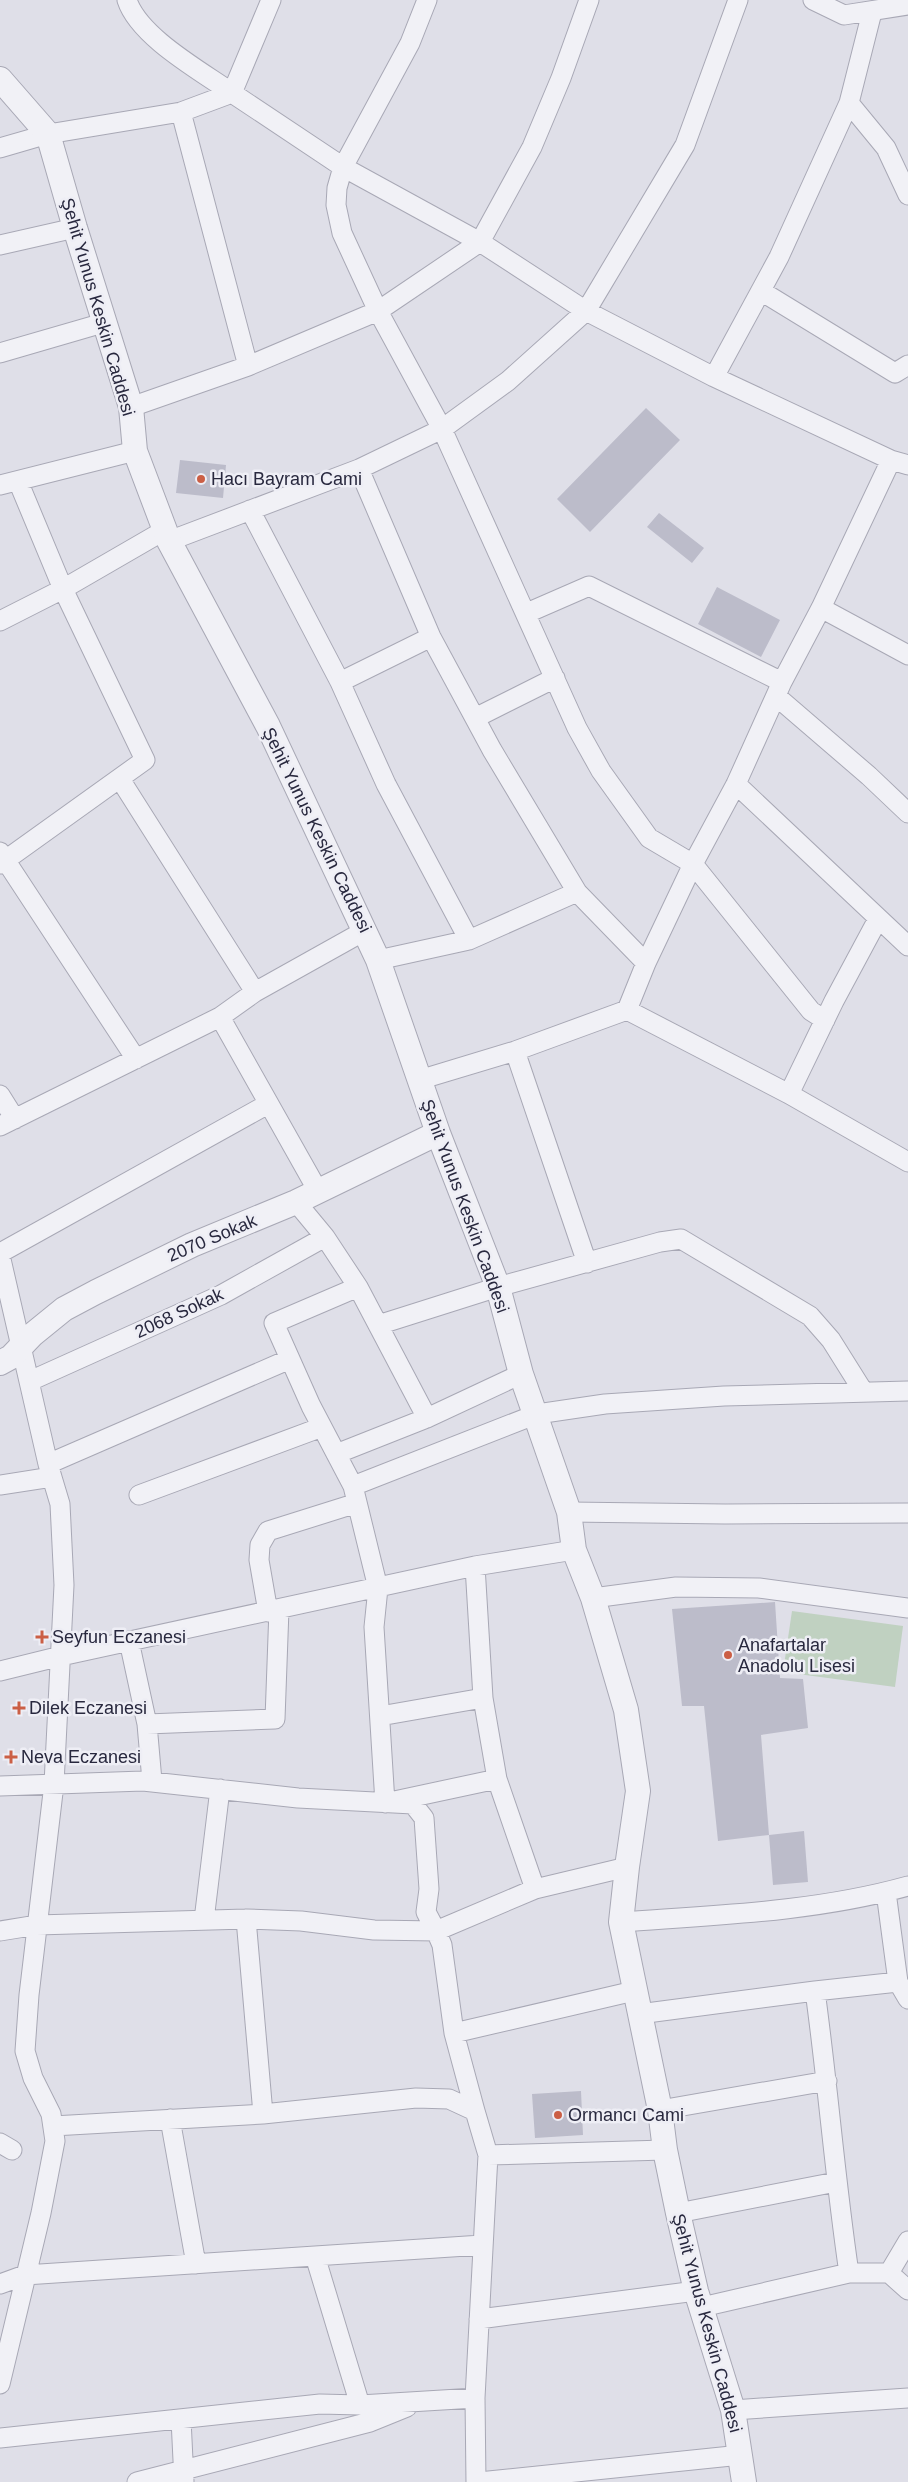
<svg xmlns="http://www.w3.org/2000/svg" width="908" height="2482" font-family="Arial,sans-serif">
  <rect width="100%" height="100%" fill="#dfdfe8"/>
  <path fill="#c0d1c1" d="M792,1611L903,1626L895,1687L783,1672Z"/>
  <path fill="#bcbcca" d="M646,408L680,440L590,532L557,499Z
    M180,460L226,465L223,498L176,493Z
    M659,513L704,548L692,563L647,527Z
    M717,587L780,620L761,657L698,624Z
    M775,1602L780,1678L803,1679L808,1728L761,1735L769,1835L718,1841L704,1706H682L672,1609Z
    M804,1831L808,1882L773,1885L769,1835Z
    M581,2091L583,2135L535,2138L532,2094Z"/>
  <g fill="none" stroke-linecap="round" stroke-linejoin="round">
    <g stroke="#a8a8b5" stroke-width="21">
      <path id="minor" d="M127,0C139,37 201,71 232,93L271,0
        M427,0L410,43L343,167L337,188L336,205L342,233L378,311L442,429L577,728L601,771L649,838L693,864L811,1011L825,1020
        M813,0L844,15L908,5
        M849,103L886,148L908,195
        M181,112L248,366
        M0,148L48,134L181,112L232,93L343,167L480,242L586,311L714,377L891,460L908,465
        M0,245L75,228
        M761,291L895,373L908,365
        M0,353L103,323
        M714,377L779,257L849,103L872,12
        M131,407L248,366L378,311L480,242L532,147L561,78L589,0
        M359,469L431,637L492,750L577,892L646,963
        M0,485L135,451
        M250,510L340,682L386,784L469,940
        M169,541L359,469L442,429L508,381L586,311L685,145L738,0
        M821,608L908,655
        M527,613L589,586L782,682
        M0,621L63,589L165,530
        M340,682L431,637
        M776,696L869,776L908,813
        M475,718L555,678
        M120,779L255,992
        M736,784L908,946
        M0,852L136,1059
        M0,864L145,760L63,589L18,481
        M378,960L469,940L577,892
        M627,1010L646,963L693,864L736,784L782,682L821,608L891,460
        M220,1017L318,1191
        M515,1051L587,1263
        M419,1080L515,1051L627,1010L789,1094L908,1162
        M789,1094L834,1001L878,919
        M0,1095L15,1119
        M0,1126L220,1017L255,992L366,930
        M296,1202L325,1237L358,1287L427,1418
        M0,1253L268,1104
        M0,1255L48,1464L60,1504L64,1585L54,1784L29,1995L25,2051L33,2078L51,2114L55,2141L41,2213L0,2384
        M358,1287L274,1323L311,1406L353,1486L378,1588L374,1627L385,1803L497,1779
        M378,1325L498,1287L660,1242L681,1239L810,1316L831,1340L863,1391
        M30,1381L221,1295L325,1237
        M336,1454L427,1418L521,1374
        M48,1464L290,1359
        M0,1485L52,1477
        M353,1486L537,1414L605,1404L724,1396L908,1391
        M139,1495L322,1427
        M569,1512L725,1514L908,1513
        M475,1566L483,1698L497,1779L535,1889
        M593,1598L676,1587L759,1588L908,1608
        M268,1612L259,1560L260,1545L268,1531L357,1503
        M129,1641L147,1724L152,1781
        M0,1671L61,1656L475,1566L574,1550
        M380,1716L483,1698
        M147,1724L275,1719L279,1609
        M0,1786L143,1781L298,1798L413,1804L424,1818L429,1889L426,1912L436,1931L535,1889L627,1867
        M886,1892L898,1982L908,1999
        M246,1919L263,2114
        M204,1920L220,1789
        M621,1922C717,1915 815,1912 908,1886
        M0,1931L37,1925L246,1919L301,1921L374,1930L436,1931L442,1945L454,2033L475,2111
        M815,1991L898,1982
        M639,2014L815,1991C828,2085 835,2179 849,2273
        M454,2033L634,1991
        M660,2110L827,2081
        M170,2119L196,2264
        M53,2126L263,2114L416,2098L449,2099L475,2111L488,2155L475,2398L476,2482
        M0,2143L12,2150
        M488,2155L665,2150
        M678,2213L836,2182
        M315,2256L360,2405
        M889,2273L908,2241
        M0,2284L25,2275L482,2245
        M702,2307L849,2273H889L908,2290
        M479,2319L696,2291
        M733,2410L908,2398
        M181,2419L184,2481
        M0,2438L320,2404L360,2405L475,2398
        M137,2482L370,2422L407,2407
        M479,2482L741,2455"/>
    </g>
    <g stroke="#a8a8b5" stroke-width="26">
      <path id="tertiary" d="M0,79L48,134L75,228L131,407L135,451L169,541L268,726L378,960L438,1133L498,1287L521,1374L569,1512L574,1550L593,1598L626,1710L638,1791L627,1867L621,1922L660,2110L665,2150L678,2213L696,2291L733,2410L744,2482
        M0,1363L11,1357L32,1335L64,1309L96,1292L192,1245L296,1202L438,1133"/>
    </g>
    <use href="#minor" stroke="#f1f1f6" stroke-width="19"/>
    <use href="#tertiary" stroke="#f1f1f6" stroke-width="24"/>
  </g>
  <g fill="#cb5f45" stroke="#eeeef5" stroke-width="2">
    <circle cx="201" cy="479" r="5"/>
    <path d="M39.5 1629.5h5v5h5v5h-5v5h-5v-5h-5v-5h5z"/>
    <circle cx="728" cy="1655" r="5"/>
    <path d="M16.5 1700.5h5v5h5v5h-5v5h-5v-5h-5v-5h5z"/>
    <path d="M8.5 1749.5h5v5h5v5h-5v5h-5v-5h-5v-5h5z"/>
    <circle cx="558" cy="2115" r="5"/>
  </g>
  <g text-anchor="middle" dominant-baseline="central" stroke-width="5" stroke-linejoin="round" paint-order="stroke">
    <g font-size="18" fill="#28283e" stroke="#eeeef5">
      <text transform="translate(98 307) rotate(74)">Şehit Yunus Keskin Caddesi</text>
      <text transform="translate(317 830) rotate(64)">Şehit Yunus Keskin Caddesi</text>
      <text transform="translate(465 1206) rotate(70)">Şehit Yunus Keskin Caddesi</text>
      <text transform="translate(212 1238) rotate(-23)">2070 Sokak</text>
      <text transform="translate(179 1313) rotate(-25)">2068 Sokak</text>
      <text transform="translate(707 2323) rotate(75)">Şehit Yunus Keskin Caddesi</text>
    </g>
    <g font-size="18" fill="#28283e" stroke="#eeeef5" text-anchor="start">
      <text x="211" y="479">Hacı Bayram Cami</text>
      <text x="52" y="1637">Seyfun Eczanesi</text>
      <text x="738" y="1645">Anafartalar<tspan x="738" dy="21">Anadolu Lisesi</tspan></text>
      <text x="29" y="1708">Dilek Eczanesi</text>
      <text x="21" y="1757">Neva Eczanesi</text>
      <text x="568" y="2115">Ormancı Cami</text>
    </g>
  </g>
</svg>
